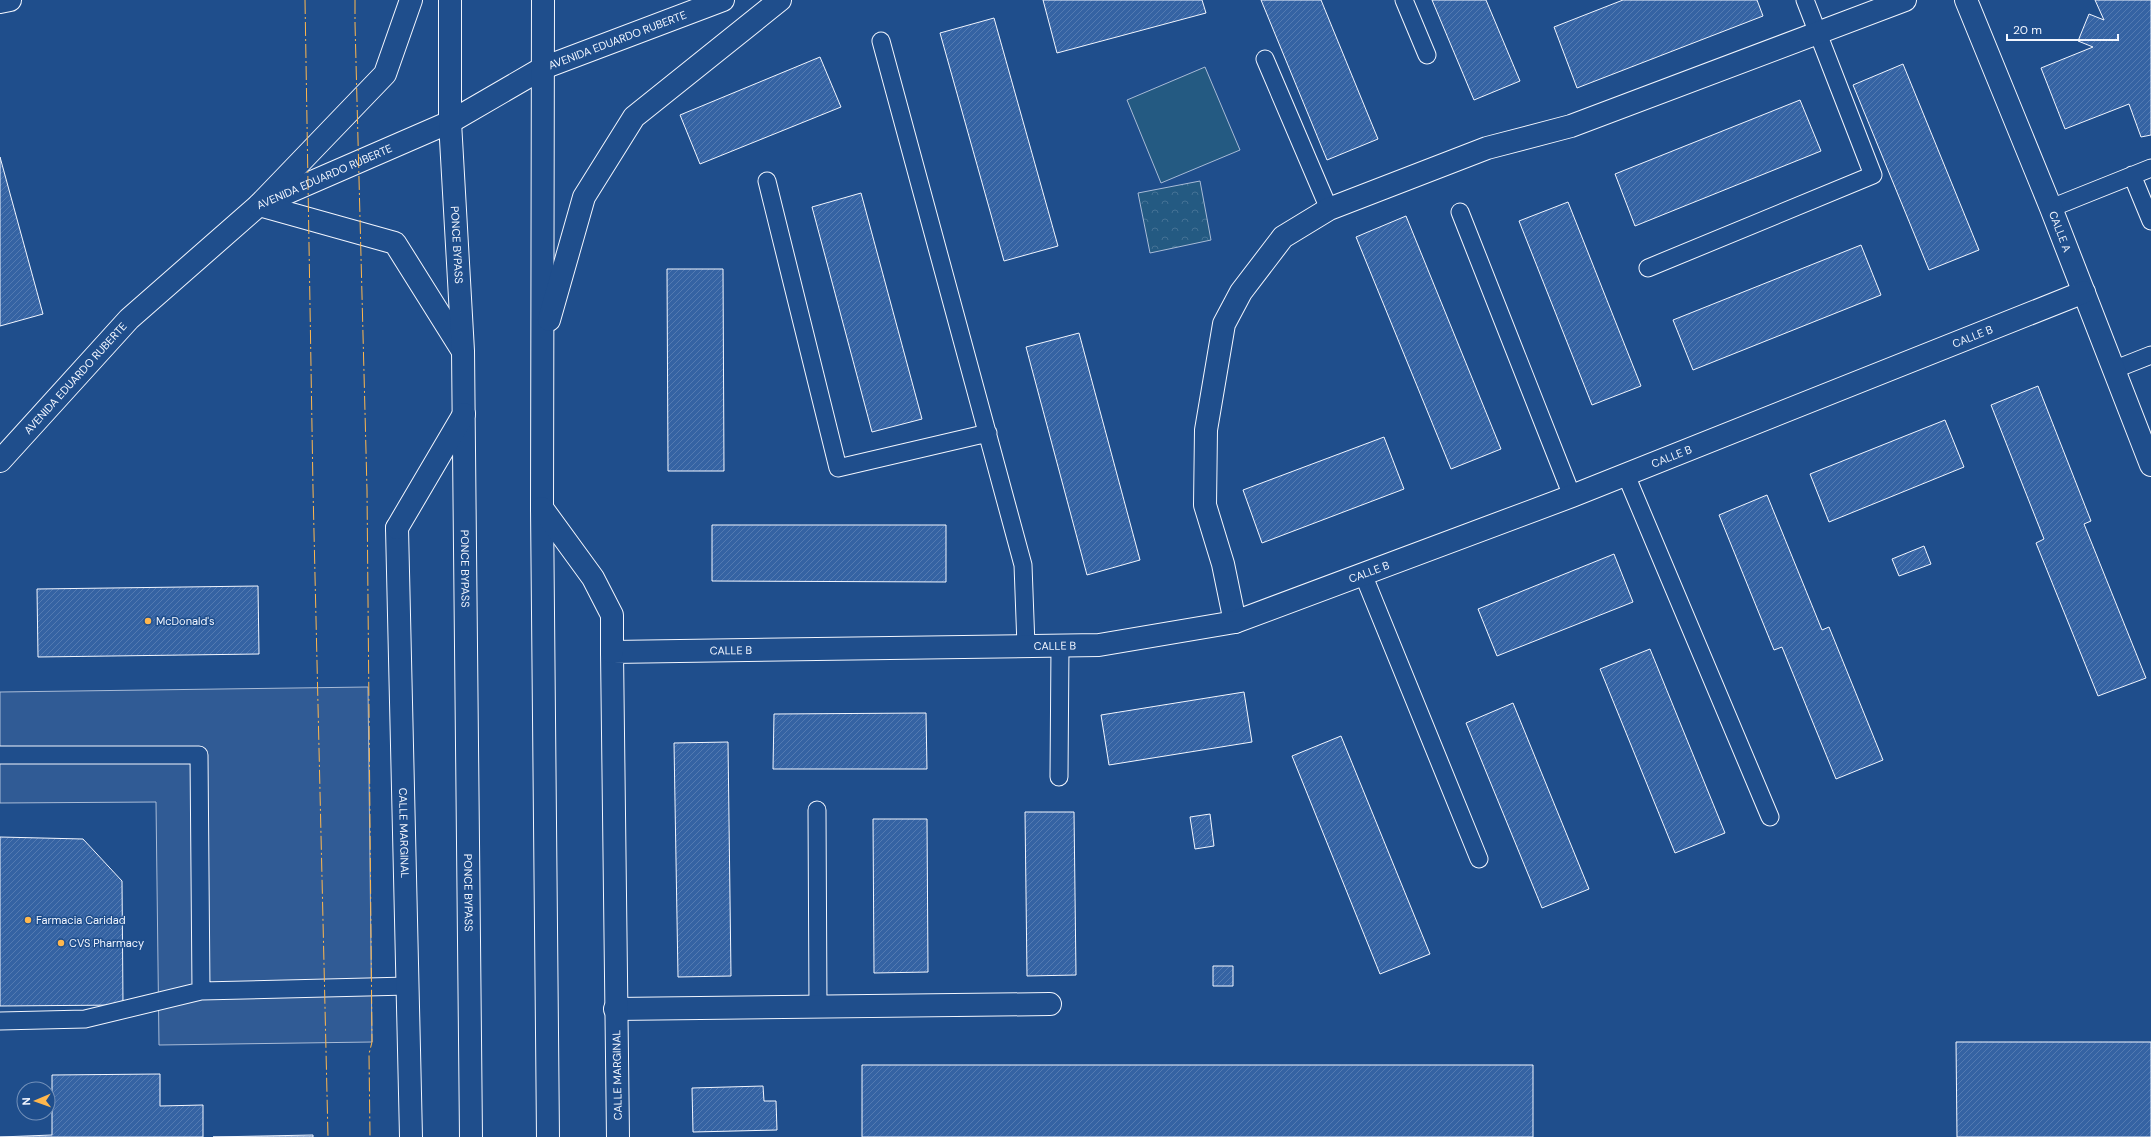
<svg xmlns="http://www.w3.org/2000/svg" width="2151" height="1137" font-family="'DM Sans',sans-serif">
  <defs>
    <pattern id="park-crowns" width="20" height="18" patternUnits="userSpaceOnUse"><rect width="20" height="18" fill="#245a82"/><path d="M2 6a3 3 0 1 1 6 0M12 15a3 3 0 1 1 6 0" fill="none" stroke="#447295"/></pattern>
    <pattern id="building-hatch" width="6" height="6" patternUnits="userSpaceOnUse"><rect width="6" height="6" fill="#3563a3"/><path d="M-1 1l2-2M0 6l6-6M5 7l2-2" fill="none" stroke="#537ab1"/></pattern>
  </defs>
  <rect width="100%" height="100%" fill="#1f4e8c"/>
  <path fill="url(#park-crowns)" stroke="#a8bbd7" d="M1200,181L1211,240L1150,253L1138,193Z"/>
  <path fill="#245a82" stroke="#a8bbd7" d="M1205,67L1240,150L1161,183L1127,100Z"/>
  <path fill="#305b95" stroke="#a8bbd7" d="M368,687L372,1042L159,1045L156,802L0,803V692Z"/>
  <path fill="url(#building-hatch)" stroke="#f2f6ff" d="M1043,0H1202L1206,13L1057,53Z
    M1261,0H1321L1378,139L1327,160Z
    M1432,0H1486L1520,81L1474,100Z
    M1623,0H1757L1763,16L1577,88L1554,27Z
    M2095,0H2151V135L2141,137L2129,104L2065,129L2041,68L2093,47L2078,41L2089,14L2104,20Z
    M994,18L1058,246L1004,261L940,33Z
    M820,57L841,107L700,164L680,115Z
    M1903,64L1979,250L1929,270L1853,85Z
    M1800,100L1821,151L1635,226L1615,174Z
    M0,157L43,314L0,326Z
    M861,193L922,419L872,432L812,207Z
    M1568,202L1641,386L1592,405L1519,221Z
    M1406,216L1501,449L1451,469L1356,237Z
    M1861,245L1881,295L1693,370L1673,320Z
    M667,269H723L724,471H668Z
    M1079,333L1140,560L1087,575L1026,347Z
    M2038,386L2091,521L2084,524L2146,678L2098,696L2036,543L2044,539L1991,405Z
    M1945,420L1964,467L1829,522L1810,474Z
    M1384,437L1404,489L1262,543L1243,490Z
    M1767,495L1822,630L1829,627L1883,760L1836,779L1782,647L1774,650L1719,515Z
    M712,525H946V582L712,581Z
    M1924,546L1931,564L1899,576L1892,559Z
    M1614,554L1633,602L1497,656L1478,609Z
    M258,586L259,654L38,657L37,589Z
    M1650,649L1725,833L1675,853L1600,669Z
    M1244,692L1252,742L1109,765L1101,715Z
    M1513,703L1589,889L1542,908L1466,723Z
    M926,713L927,769H773L774,714Z
    M1341,736L1430,954L1380,974L1292,756Z
    M728,742L731,976L678,977L674,743Z
    M1025,812H1074L1076,975L1027,976Z
    M1210,814L1214,846L1195,849L1190,817Z
    M873,819H927L928,972L874,973Z
    M0,837L83,839L122,881L123,1005L0,1006Z
    M1213,966H1233V986H1213Z
    M1956,1042H2151V1137H1957Z
    M862,1065H1533V1137H862Z
    M160,1074V1106L203,1105V1137H0L52,1135V1075Z
    M763,1086L764,1101H776L777,1130L693,1132L692,1088Z
    M313,1135V1137H213Z"/>
  <g fill="none" stroke-linecap="round" stroke-linejoin="round">
    <g stroke="#f2f6ff" stroke-width="19">
      <path id="service" d="M1404,0L1427,55
        M881,41L1023,565L1026,646
        M1265,59L1329,209
        M2132,175L2151,221
        M767,181L838,468L988,433
        M2051,208L2151,168
        M1460,212L1572,496
        M1648,268L1873,175L1805,0
        M2113,370L2151,355
        M1626,475L1770,817
        M1363,574L1479,859
        M0,755H199L201,991L85,1019L0,1021
        M1059,777L1060,646
        M817,810L818,1007
        M201,991L408,986"/>
    </g>
    <g stroke="#f2f6ff" stroke-width="24">
      <g id="minor">
        <path id="s1" d="M1966,0L2051,208L2151,465"/>
        <path d="M0,2L10,0"/>
        <path id="s2" d="M397,528L411,1137"/>
        <path d="M1235,622L1223,564L1205,505L1206,430L1224,324L1241,292L1283,237L1329,209L1487,148L1571,126L1905,0"/>
        <path d="M615,1009L1050,1004"/>
        <path id="s3" d="M618,1137L612,652L1099,645L1235,622L1572,496L2084,292"/>
      </g>
    </g>
    <g stroke="#f2f6ff" stroke-width="24">
      <g id="primary">
        <path id="s4" d="M0,461L129,319L259,205L450,122L543,68L723,0"/>
      </g>
    </g>
    <g stroke="#f2f6ff" stroke-width="24">
      <g id="trunk">
        <path d="M411,0L385,74L259,205L395,243L462,350"/>
        <path id="s5" d="M450,0V122L463,351L471,1137"/>
        <path d="M543,0L542,508L548,1137"/>
        <path d="M549,320L584,197L634,117L780,0"/>
        <path d="M542,508L593,578L612,615V652"/>
        <path d="M397,528L464,414"/>
      </g>
    </g>
    <use href="#service" stroke="#1f4e8c" stroke-width="17"/>
    <use href="#minor" stroke="#1f4e8c" stroke-width="22"/>
    <use href="#primary" stroke="#1f4e8c" stroke-width="22"/>
    <use href="#trunk" stroke="#1f4e8c" stroke-width="22"/>
    <path stroke="#ffb74d" stroke-width="1" stroke-dasharray="14 3 2 3" stroke-linecap="butt" d="M305,0L313,489L328,1137
      M355,0V23L367,490L372,1042L369,1054L370,1137"/>
  </g>
  <g fill="#ffb74d" stroke="#1f4e8c" stroke-width="1.5">
    <circle cx="148" cy="621" r="4"/>
    <circle cx="28" cy="920" r="4"/>
    <circle cx="61" cy="943" r="4"/>
  </g>
  <g text-anchor="middle" dominant-baseline="central" stroke-width="3" stroke-linejoin="round" paint-order="stroke">
    <g font-size="11" fill="#f2f6ff" stroke="#1f4e8c">
      <text stroke="none"><textPath href="#s4" startOffset="760">AVENIDA EDUARDO RUBERTE</textPath></text>
      <text stroke="none"><textPath href="#s4" startOffset="436">AVENIDA EDUARDO RUBERTE</textPath></text>
      <text stroke="none"><textPath href="#s1" startOffset="250">CALLE A</textPath></text>
      <text stroke="none"><textPath href="#s5" startOffset="245">PONCE BYPASS</textPath></text>
      <text stroke="none"><textPath href="#s3" startOffset="1901">CALLE B</textPath></text>
      <text stroke="none"><textPath href="#s4" startOffset="112">AVENIDA EDUARDO RUBERTE</textPath></text>
      <text stroke="none"><textPath href="#s3" startOffset="1577">CALLE B</textPath></text>
      <text stroke="none"><textPath href="#s5" startOffset="569">PONCE BYPASS</textPath></text>
      <text stroke="none"><textPath href="#s3" startOffset="1253">CALLE B</textPath></text>
      <text stroke="none"><textPath href="#s3" startOffset="928">CALLE B</textPath></text>
      <text stroke="none"><textPath href="#s3" startOffset="604">CALLE B</textPath></text>
      <text stroke="none"><textPath href="#s2" startOffset="305">CALLE MARGINAL</textPath></text>
      <text stroke="none"><textPath href="#s5" startOffset="893">PONCE BYPASS</textPath></text>
      <text transform="translate(617 1075) rotate(-91)">CALLE MARGINAL</text>
    </g>
    <g font-size="11" fill="#f2f6ff" stroke="#1f4e8c" text-anchor="start">
      <text x="156" y="621">McDonald's</text>
      <text x="36" y="920">Farmacia Caridad</text>
      <text x="69" y="943">CVS Pharmacy</text>
    </g>
  </g>
  <g transform="translate(36 1101) rotate(268)"><circle r="19" fill="#1f4e8c" stroke="#7391ba"/>
  <path d="M0-3L7 15L0 10L-7 15Z" fill="#ffb74d"/>
  <text y="-6" font-size="11" font-weight="bold" text-anchor="middle" fill="#f2f6ff">N</text>
  </g>
  <path d="M2007 34v6h111v-6" fill="none" stroke="#f2f6ff" stroke-width="2"/>
  <text x="2013" y="34" font-size="12" fill="#f2f6ff" stroke="#1f4e8c" stroke-width="3" paint-order="stroke">20 m</text>
</svg>
